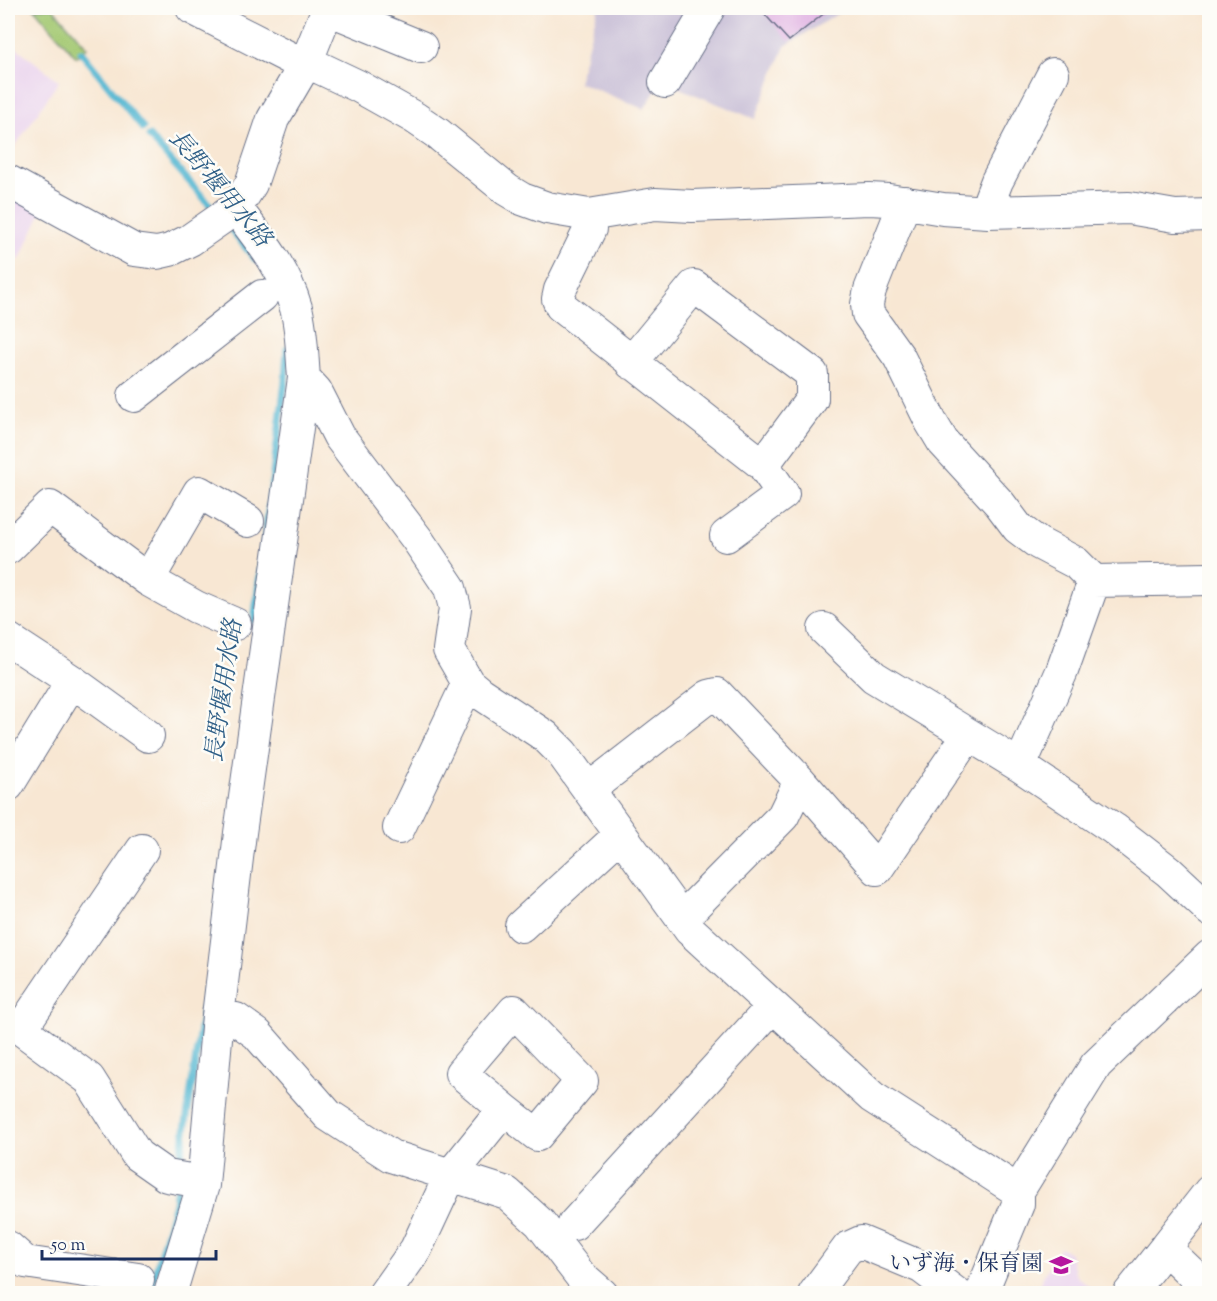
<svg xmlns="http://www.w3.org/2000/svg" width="1217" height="1301" font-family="'Sorts Mill Goudy','Noto Serif JP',serif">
  <rect width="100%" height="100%" fill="#fdfcf7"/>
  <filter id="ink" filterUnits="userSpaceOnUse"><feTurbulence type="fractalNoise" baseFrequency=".0167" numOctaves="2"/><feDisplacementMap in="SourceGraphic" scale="12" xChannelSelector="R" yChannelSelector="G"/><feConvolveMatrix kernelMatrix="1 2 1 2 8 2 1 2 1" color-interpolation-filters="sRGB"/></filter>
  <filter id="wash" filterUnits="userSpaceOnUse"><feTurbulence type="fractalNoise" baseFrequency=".008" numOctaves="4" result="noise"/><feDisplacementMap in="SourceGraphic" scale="24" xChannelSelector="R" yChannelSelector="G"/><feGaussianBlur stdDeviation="1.35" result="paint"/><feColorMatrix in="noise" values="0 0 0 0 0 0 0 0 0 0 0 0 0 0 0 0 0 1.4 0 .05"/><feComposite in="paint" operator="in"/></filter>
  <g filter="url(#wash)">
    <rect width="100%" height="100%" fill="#f8e7d3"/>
    <path fill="#e9d2ed" d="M8,41L59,81L8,157Z
      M8,188L43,209L19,261L12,252L8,255Z
      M1060,1247L1070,1253L1076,1276L1091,1288L1103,1293H1034Z"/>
    <path fill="#c9bfd7" d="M598,8H847L785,46L755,119L662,81L644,109L578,82Z"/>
    <path fill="#a4c973" stroke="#607c68" stroke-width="1.5" d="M34,8H53L87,47L76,57Z"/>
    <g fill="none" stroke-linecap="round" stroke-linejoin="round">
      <path stroke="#54b7d2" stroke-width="7" d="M81,52L143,128
        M149,136L217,213
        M226,223L255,259
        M254,621L285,382L287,349
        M179,1171L206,989
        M149,1294L175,1203L177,1185"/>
    </g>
    <g id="blocks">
      <path fill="#deabe1" d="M759,8H831L789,41Z"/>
    </g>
  </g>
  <g filter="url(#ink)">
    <use href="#blocks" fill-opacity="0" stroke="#686f87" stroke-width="1.5"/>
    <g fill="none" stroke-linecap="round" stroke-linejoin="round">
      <g stroke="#686f87" stroke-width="34">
        <path id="minor" d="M192,8L290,58L320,68L358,86L415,118L437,133L507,190L522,199L547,208L589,215L655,204L692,206L869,199L889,200L943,209L988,212L1129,208L1175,216L1210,215
          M328,9L421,47
          M665,82L709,8
          M8,181L134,250L157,253L170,250L190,240L236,208L251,184L273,119L306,63L328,8
          M905,202L870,290L867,304L868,314L899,357L931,422L943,442L1000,504L1018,528L1038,543L1076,563L1094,581L1062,671L1020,766L1114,829L1168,871L1210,910
          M988,212L990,199L997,181L1053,74
          M589,215L590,229L560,290L558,299L561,306L763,465L783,494L726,536
          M631,363L694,286L812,374V399L763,465
          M304,378L316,391L339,436L417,539L450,588L455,608L449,650L468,683L480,693L545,736L562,753L690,930L872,1097L1018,1191
          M134,396L262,296
          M8,548L50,507L148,580L196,607L235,624
          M148,580L199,492L248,521
          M1094,581L1210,579
          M824,629L874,677L1020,766
          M8,639L72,681L148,736
          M8,785L72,681
          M589,789L709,696L717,694L800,781L877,869L968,735
          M399,828L468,683
          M682,918L783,816L800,781
          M521,926L620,835
          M218,1016L236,1019L257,1034L328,1115L391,1156L507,1193L540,1223L580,1275L602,1294
          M8,1022L21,1029L89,1079L137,1155L167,1176L190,1180L203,1185
          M21,1029L142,850
          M574,1224L773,1006
          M8,1247L25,1262L138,1279
          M1165,1248L1210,1291
          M170,1294L203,1185L218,1016L240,833L304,378C302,355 302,330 296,308C285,269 259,239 236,208
          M384,1294L416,1249L450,1176L504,1109L461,1073L514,1011L582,1081L537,1135L504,1109
          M814,1294L848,1248L861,1242L921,1267L957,1294
          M981,1294L1018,1204V1191L1096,1065L1210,956
          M1129,1294L1210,1191"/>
      </g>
      <use href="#minor" stroke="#fff" stroke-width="32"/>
    </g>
  </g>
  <defs>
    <g id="school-bare" transform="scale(1.8)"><path d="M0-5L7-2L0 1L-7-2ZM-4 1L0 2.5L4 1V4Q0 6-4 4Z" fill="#b5179e" stroke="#fdfcf7" stroke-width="2.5" paint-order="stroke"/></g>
  </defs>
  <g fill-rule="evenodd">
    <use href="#school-bare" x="1061" y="1265"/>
  </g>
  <g text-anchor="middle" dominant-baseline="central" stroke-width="5" stroke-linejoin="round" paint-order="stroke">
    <g font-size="22" fill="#1b2f5e" stroke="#fdfcf7" text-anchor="end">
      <text x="1043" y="1265">いず海・保育園</text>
    </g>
    <g font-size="24" font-style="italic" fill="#2f5f87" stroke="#fdfcf7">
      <text transform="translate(219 189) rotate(50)">長野堰用水路</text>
      <text transform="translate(225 691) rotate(-82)">長野堰用水路</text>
    </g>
  </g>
  <rect width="1217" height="1301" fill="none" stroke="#fdfcf7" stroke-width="30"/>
  <path d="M42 1250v9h174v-9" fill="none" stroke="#1b2f5e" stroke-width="3"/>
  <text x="51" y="1250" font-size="18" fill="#1b2f5e" stroke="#fdfcf7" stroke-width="4.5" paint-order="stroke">50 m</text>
</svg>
